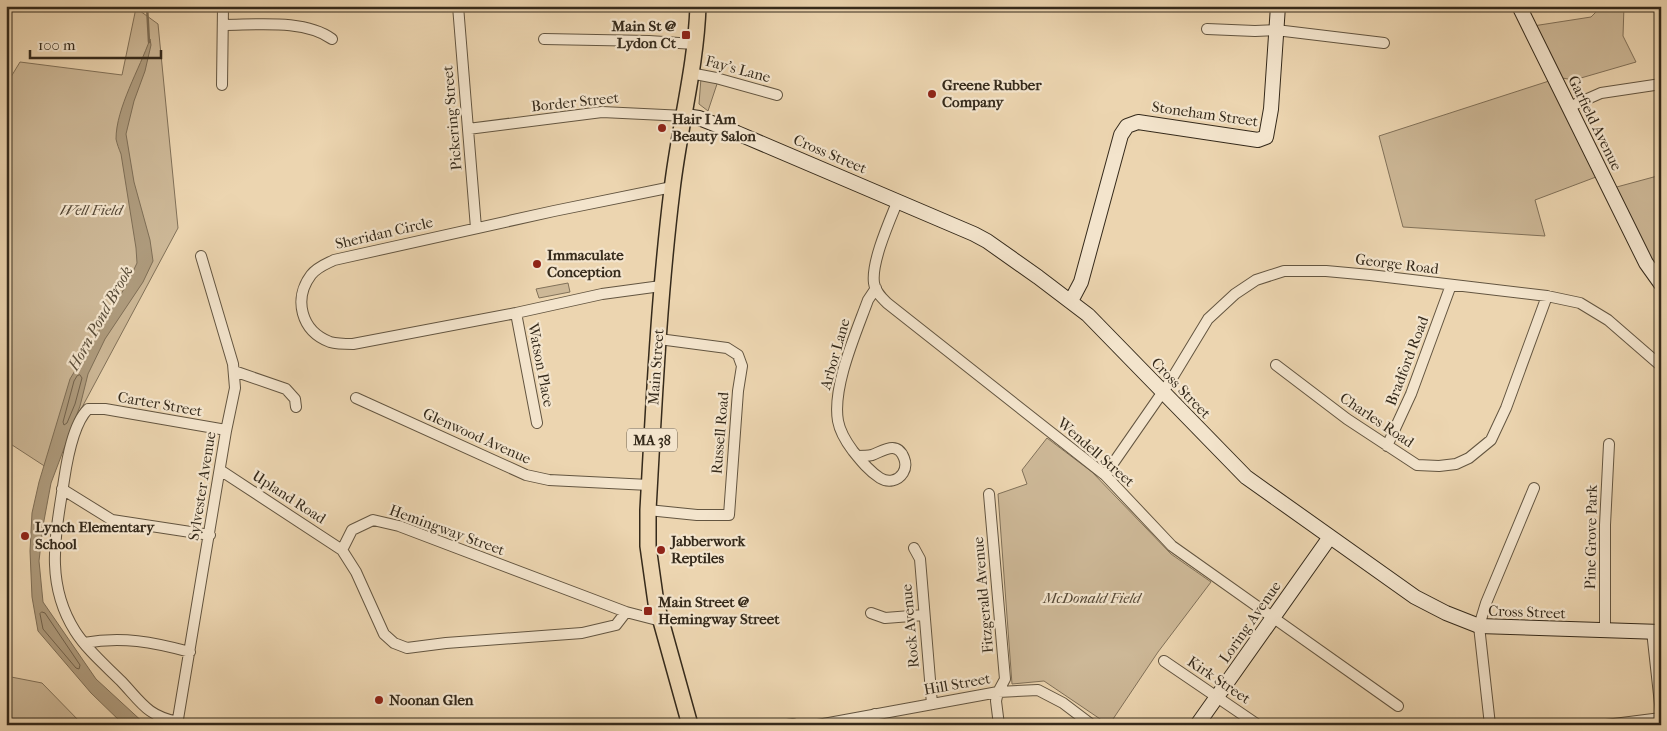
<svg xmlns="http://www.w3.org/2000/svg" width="1667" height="731" font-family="'IM FELL French Canon',serif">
  <rect width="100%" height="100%" fill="#ecd5b0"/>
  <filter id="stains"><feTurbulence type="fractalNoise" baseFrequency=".004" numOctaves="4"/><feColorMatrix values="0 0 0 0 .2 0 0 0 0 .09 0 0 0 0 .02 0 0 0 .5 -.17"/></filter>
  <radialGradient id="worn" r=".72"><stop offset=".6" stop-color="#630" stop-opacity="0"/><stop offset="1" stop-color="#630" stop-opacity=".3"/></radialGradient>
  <path fill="#cdb897" stroke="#817159" d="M1602,6H1624L1623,36L1636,62L1574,80L1562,78L1533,26L1591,17Z
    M136,8L158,24L178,228L49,469L6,441V85L20,62L122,75Z
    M701,78L718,81L708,111L699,104Z
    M1549,81L1596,177L1535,200L1545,236L1403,227L1379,136Z
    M1661,175V276L1613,188Z
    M568,283L570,292L539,298L536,289Z
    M1047,438L1092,472L1171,554L1211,582L1158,652L1109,725L1044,681L1012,684L998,494L1027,484L1022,470Z
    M6,676L42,683L83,725H6Z"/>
  <path fill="#ae9b7d" stroke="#7e6e56" d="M150,39L151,45L145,71L134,101L126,134L134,182L150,240L153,261L143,282L105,339L88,374L80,406L51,483L43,526L39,561L43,602L96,679L146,725H124L91,693L38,631L32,597L30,551L32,513L39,482L70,379L127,284L137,263L136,248L121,154C119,149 117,144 116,139C116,108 140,68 150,39Z"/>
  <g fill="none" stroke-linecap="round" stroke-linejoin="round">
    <path stroke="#72624c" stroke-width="1" d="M80,375L82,378L75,404L67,423L64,425L63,422L74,381L77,376Z
      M42,612L45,613L80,665L79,669L76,668L43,629L40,614Z"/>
    <path stroke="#7e6e56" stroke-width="2.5" d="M147,6L149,42"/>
    <g stroke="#635540" stroke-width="12">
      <path id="street" d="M458,6L476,228
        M223,25C257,25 304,19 332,39
        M1207,29L1255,31L1276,30L1384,43
        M544,39L649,41L694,44
        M690,73L716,78L777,95
        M222,85L223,6
        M1569,107L1601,93L1661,84
        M468,129L602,112L685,116
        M898,200C890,220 871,262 874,283C875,291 881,297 887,303L1105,475L1172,546L1398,706
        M661,286L602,294L516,313L353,344C345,344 337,344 330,342C301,331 293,299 311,275C317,267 326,264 334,260L554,211L672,187
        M516,313L537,423
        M1276,365L1347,419L1417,465L1439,466L1456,464L1469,458L1491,440L1506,408L1547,296
        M234,371L286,389L295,399L296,407
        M356,398L526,475L549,480L649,485
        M1387,446L1411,394L1451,285
        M857,456C862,456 867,456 872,455C883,451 897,440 904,458C906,463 906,468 903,473C898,481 888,483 880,478C869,471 861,461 853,451C847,443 840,432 838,421C832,387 856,333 868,300L876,288
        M220,470L342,550L356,572L384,634L394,643L407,648L446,643L582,633L616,625L626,612
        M1105,475L1171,380L1208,319L1235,294L1256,280L1284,271H1326L1370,275L1547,296L1580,303L1608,320L1661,366
        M62,489L112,520L210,535
        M989,494L1005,679L998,692L996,701L999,725
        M648,510L697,515H729L738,391L742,366L738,355L727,348L659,339
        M914,548L920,559L932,704
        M342,550L352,530L373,520L399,526L626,612L661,621
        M871,613L885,618L924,615
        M1605,630V525L1609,444
        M1652,631L1661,713
        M84,643C122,636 153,642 190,652
        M1164,661L1258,725
        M875,714L877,725
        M178,722C147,716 141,702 121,681C105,665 87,650 75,631C44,582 56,533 64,480C67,460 73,424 88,409H105L226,430
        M177,725L226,431L235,388L233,364L201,256
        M787,725L793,724
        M818,725L998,692L1038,690L1063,703L1092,725
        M1490,725L1479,626L1486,603L1534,488
        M1606,725L1661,718"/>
    </g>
    <g stroke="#352a1b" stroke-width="16">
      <path id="secondary" d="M1519,6L1646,263L1661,284
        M685,116L699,118L737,133L974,234L987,241L1038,277L1088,315L1246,477L1415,597L1446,613L1479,626L1661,632
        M1071,301L1081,282L1121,135L1127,126L1138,122L1258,140L1266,137L1271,109L1278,6
        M1197,725L1330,537"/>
    </g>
    <g stroke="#352a1b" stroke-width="18">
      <path id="primary" d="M690,725L656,603L648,546V510C654,403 659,296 672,190C679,128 696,68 698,6"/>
    </g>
    <use href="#street" stroke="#f3e4cc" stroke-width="10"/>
    <use href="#secondary" stroke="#f3e4cc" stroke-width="14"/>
    <use href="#primary" stroke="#ecd5b0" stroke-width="15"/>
  </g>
  <g fill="#8f2418" stroke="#f3e4cc" stroke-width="2">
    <rect x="681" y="30" width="10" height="10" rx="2.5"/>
    <circle cx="932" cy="94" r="5"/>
    <circle cx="662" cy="128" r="5"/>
    <circle cx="537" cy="264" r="5"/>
    <circle cx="25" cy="536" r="5"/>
    <circle cx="661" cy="550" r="5"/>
    <rect x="643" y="606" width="10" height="10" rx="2.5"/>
    <circle cx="379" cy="700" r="5"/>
  </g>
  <g text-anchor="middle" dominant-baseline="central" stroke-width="4.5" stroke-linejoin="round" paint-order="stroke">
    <rect fill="#f3e4cc" stroke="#6e6250" stroke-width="1" x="627" y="428.5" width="50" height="23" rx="4"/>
    <g font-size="14" font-weight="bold" fill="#352a1b">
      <text x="652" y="440">MA 38</text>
    </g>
    <g font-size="15" font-weight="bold" fill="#352a1b" stroke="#f3e4cc" text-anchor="start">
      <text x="676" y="26" text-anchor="end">Main St @<tspan x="676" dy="17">Lydon Ct</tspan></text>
      <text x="942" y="85">Greene Rubber<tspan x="942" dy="17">Company</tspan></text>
      <text x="672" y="119">Hair I Am<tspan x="672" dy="17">Beauty Salon</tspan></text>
      <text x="547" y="255">Immaculate<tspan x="547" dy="17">Conception</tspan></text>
      <text x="35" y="527">Lynch Elementary<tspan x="35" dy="17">School</tspan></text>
      <text x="671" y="541">Jabberwork<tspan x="671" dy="17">Reptiles</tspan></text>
      <text x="658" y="602">Main Street @<tspan x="658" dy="17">Hemingway Street</tspan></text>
      <text x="389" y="700">Noonan Glen</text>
    </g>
    <g font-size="15" fill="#352a1b" stroke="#f3e4cc">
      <text transform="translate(738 69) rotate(15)">Fay's Lane</text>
      <text transform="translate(575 102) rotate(-6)">Border Street</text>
      <text transform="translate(1205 114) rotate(8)">Stoneham Street</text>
      <text transform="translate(452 118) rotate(-95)">Pickering Street</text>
      <text transform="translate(1595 123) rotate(64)">Garfield Avenue</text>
      <text transform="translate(830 154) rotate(23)">Cross Street</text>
      <text transform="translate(384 233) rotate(-13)">Sheridan Circle</text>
      <text transform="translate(1397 264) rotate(7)">George Road</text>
      <text transform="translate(835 354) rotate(-74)">Arbor Lane</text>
      <text transform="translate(1407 361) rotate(-69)">Bradford Road</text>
      <text transform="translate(541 365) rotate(79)">Watson Place</text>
      <text transform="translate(656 367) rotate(-86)">Main Street</text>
      <text transform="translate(1181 388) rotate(46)">Cross Street</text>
      <text transform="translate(160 404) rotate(10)">Carter Street</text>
      <text transform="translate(1377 420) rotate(34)">Charles Road</text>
      <text transform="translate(720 433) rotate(-85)">Russell Road</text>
      <text transform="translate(477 436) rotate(24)">Glenwood Avenue</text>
      <text transform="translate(1096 452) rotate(41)">Wendell Street</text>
      <text transform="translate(202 486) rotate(-81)">Sylvester Avenue</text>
      <text transform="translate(289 497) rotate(33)">Upland Road</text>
      <text transform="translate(447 530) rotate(20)">Hemingway Street</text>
      <text transform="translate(1591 537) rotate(-89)">Pine Grove Park</text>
      <text transform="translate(983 595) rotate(-95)">Fitzgerald Avenue</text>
      <text transform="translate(1527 612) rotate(2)">Cross Street</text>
      <text transform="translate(1250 622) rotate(-55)">Loring Avenue</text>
      <text transform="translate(910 626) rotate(-95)">Rock Avenue</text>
      <text transform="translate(1219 680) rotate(34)">Kirk Street</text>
      <text transform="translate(957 684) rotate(-10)">Hill Street</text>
    </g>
    <g font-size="15" font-style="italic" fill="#534634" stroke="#f3e4cc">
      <text x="91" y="210">Well Field</text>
      <text x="1092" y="598">McDonald Field</text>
    </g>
    <g font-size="16" font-style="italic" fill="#594c38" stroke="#f3e4cc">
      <text transform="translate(100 318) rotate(-61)">Horn Pond Brook</text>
    </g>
  </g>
  <rect width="1667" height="731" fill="none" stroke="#ecd5b0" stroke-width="25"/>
  <rect x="8" y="8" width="1652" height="716" fill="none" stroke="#352a1b" stroke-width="2.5"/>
  <rect x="12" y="12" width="1642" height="706" fill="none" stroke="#352a1b"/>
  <path d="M30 50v8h131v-8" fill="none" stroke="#352a1b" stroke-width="2.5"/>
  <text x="38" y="50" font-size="15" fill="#352a1b" stroke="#f3e4cc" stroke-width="4" paint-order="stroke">100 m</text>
  <rect width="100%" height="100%" filter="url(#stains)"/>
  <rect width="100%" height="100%" fill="url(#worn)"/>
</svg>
